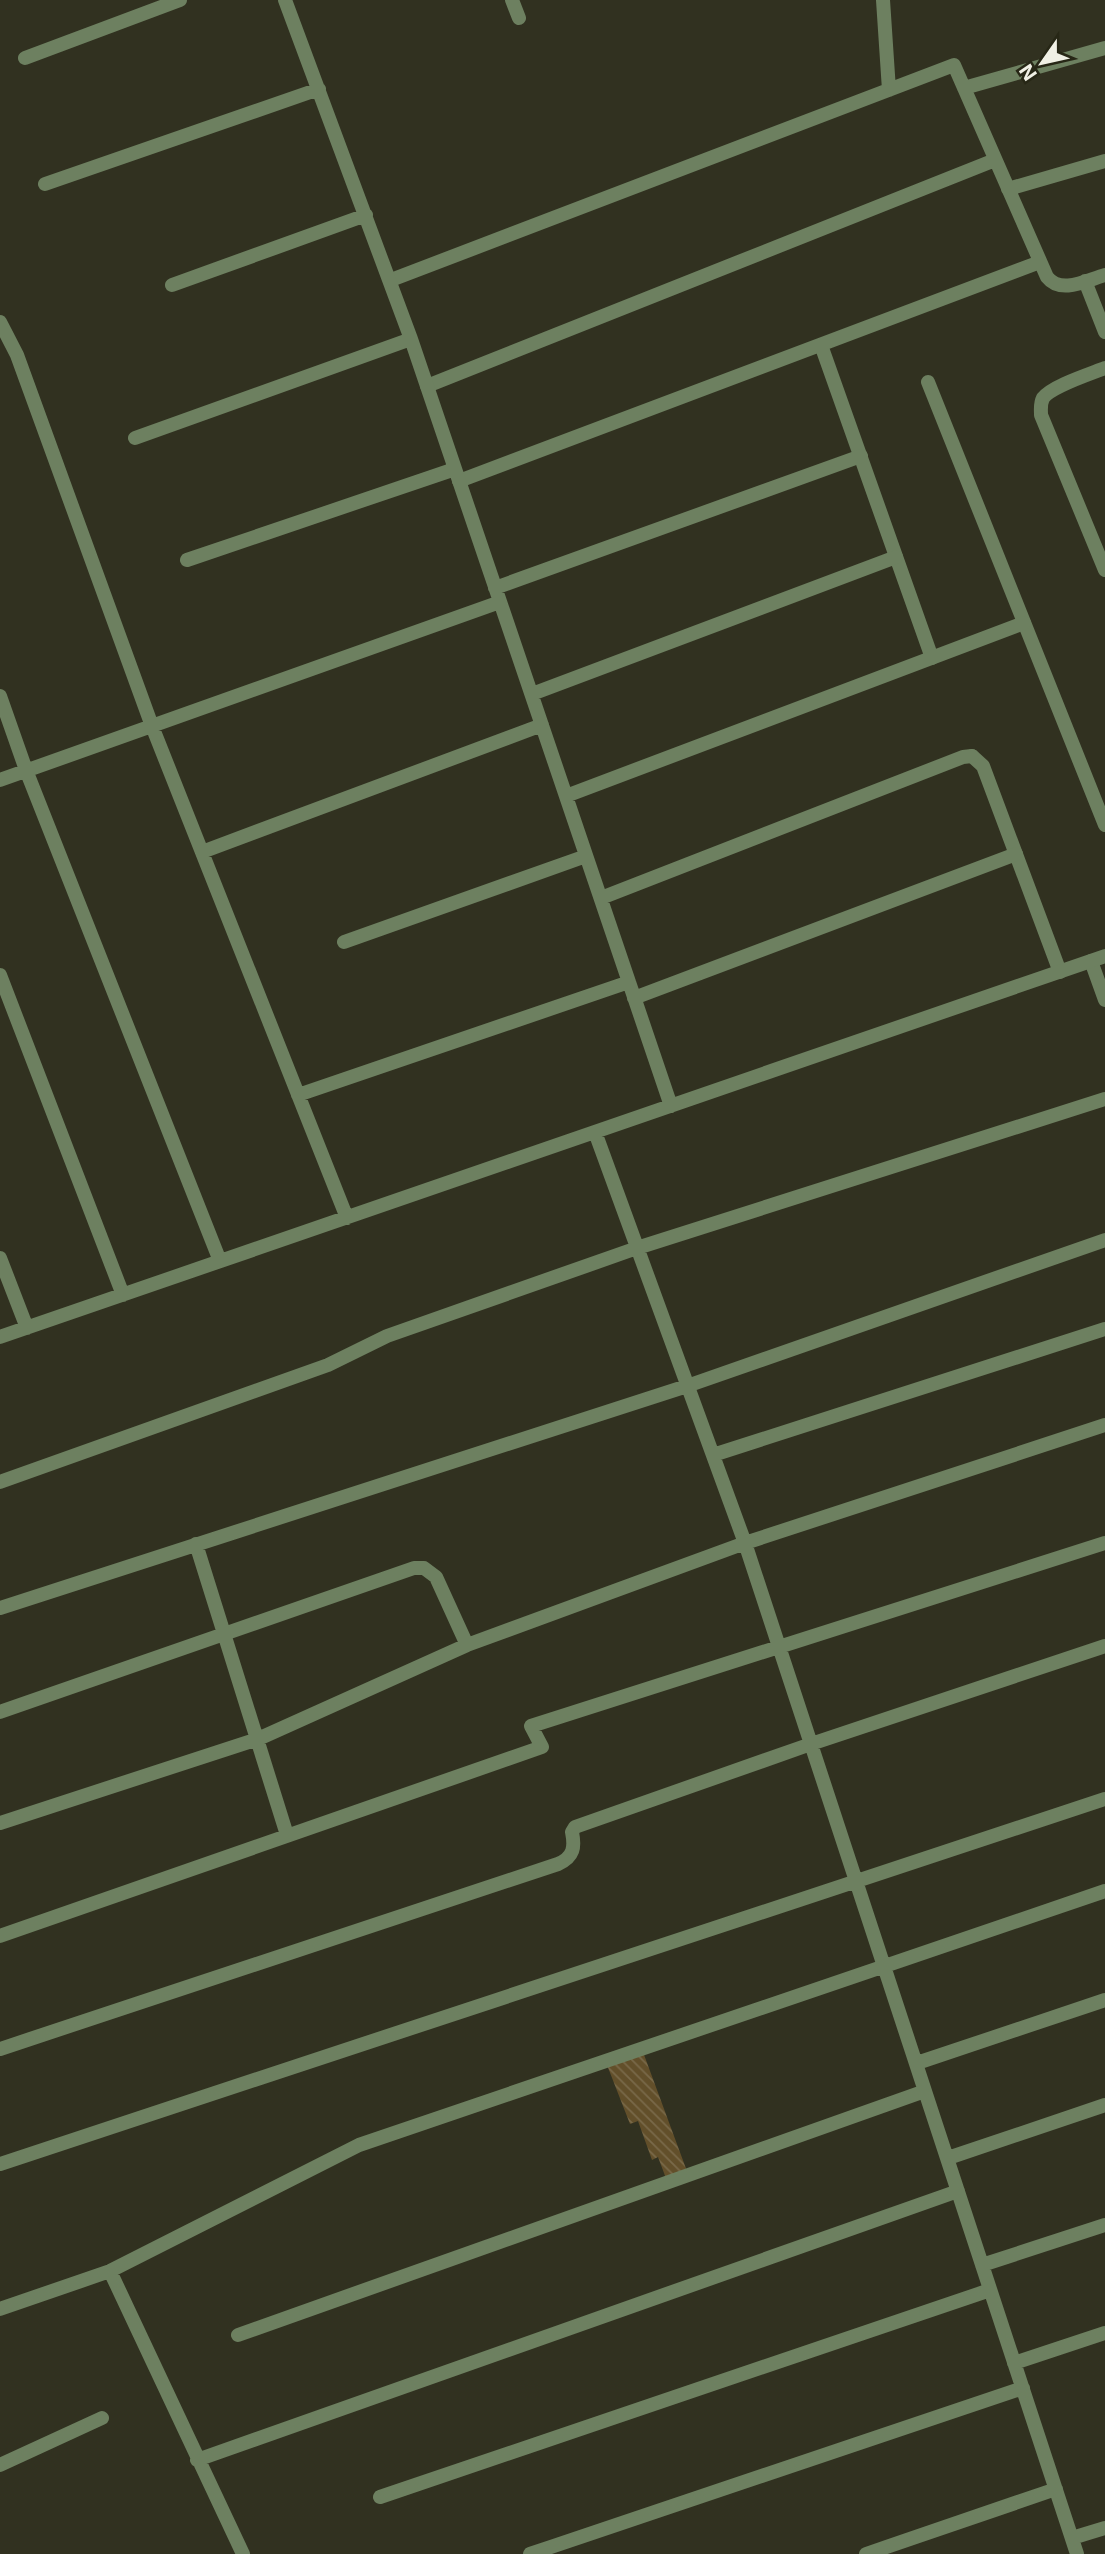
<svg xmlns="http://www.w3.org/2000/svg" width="1105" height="2554" font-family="Inter,sans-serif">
  <defs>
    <pattern id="building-back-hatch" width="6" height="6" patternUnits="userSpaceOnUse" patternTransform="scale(1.75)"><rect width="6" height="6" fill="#624f2a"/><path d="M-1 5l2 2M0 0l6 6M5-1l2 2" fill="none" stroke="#796949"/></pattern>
  </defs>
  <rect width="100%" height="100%" fill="#313120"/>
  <path fill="url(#building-back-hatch)" d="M643,2052L688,2174L667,2181L658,2157L652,2160L638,2121L630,2124L607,2065Z"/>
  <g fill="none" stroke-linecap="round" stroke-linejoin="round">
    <path stroke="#6d8060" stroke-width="14" d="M512,0L519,18
      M883,0L889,90
      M964,88L1105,48
      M1008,189L1105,161
      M391,280L954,65L1047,277C1061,295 1087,280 1105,275
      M1085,281L1105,332
      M821,345L932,658
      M1105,368C1090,374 1052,386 1043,398C1040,404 1041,409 1041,415L1105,570
      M928,382L1105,825
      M427,386L995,160
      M459,481L1040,262
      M972,756L983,766L1060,972
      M1091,961L1105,1000"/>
    <path stroke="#6d8060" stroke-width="14" d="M285,0L411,339L671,1106
      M25,58L180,0
      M45,184L319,89
      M172,285L366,215
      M0,322L17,355L152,726L347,1218
      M135,438L411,339
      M187,560L455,469
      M495,588L861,456
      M532,694L896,557
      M0,696L26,770L220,1261
      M0,780L500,602
      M566,796L1024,623
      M202,852L542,725
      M601,898L963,757L972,756
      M344,942L586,856
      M0,975L123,1295
      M634,998L1016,854
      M298,1095L629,982
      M595,1132L745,1543L1077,2554
      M0,1258L27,1328
      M0,1337L1105,956
      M713,1455L1105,1329
      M0,1482L328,1365L387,1336L637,1248L1105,1099
      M196,1544L287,1835
      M0,1608L687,1386L1105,1240
      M0,1712L414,1568H424L436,1577L467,1645
      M0,1823L258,1739L467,1645L745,1543L1105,1425
      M0,1936L542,1747L531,1726L1105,1543
      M0,2049L558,1864C574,1857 575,1847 572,1832L575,1827L811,1744L1105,1646
      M917,2063L1105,2000
      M948,2158L1105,2105
      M0,2164L1105,1799
      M982,2265L1105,2225
      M110,2271L243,2554
      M0,2309L110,2271L359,2145L1105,1891
      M238,2335L925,2091
      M1014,2363L1105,2333
      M197,2460L958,2191
      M0,2465L102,2418
      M380,2497L990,2290
      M1072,2538L1105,2528
      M530,2554L1023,2388
      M866,2554L1056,2489"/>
  </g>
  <g transform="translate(1042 63) rotate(236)" stroke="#272716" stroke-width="5" paint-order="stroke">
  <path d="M0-5L12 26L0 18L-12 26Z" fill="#f0f0e5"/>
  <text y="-10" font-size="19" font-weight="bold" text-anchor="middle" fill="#f0f0e5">N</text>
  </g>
</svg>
